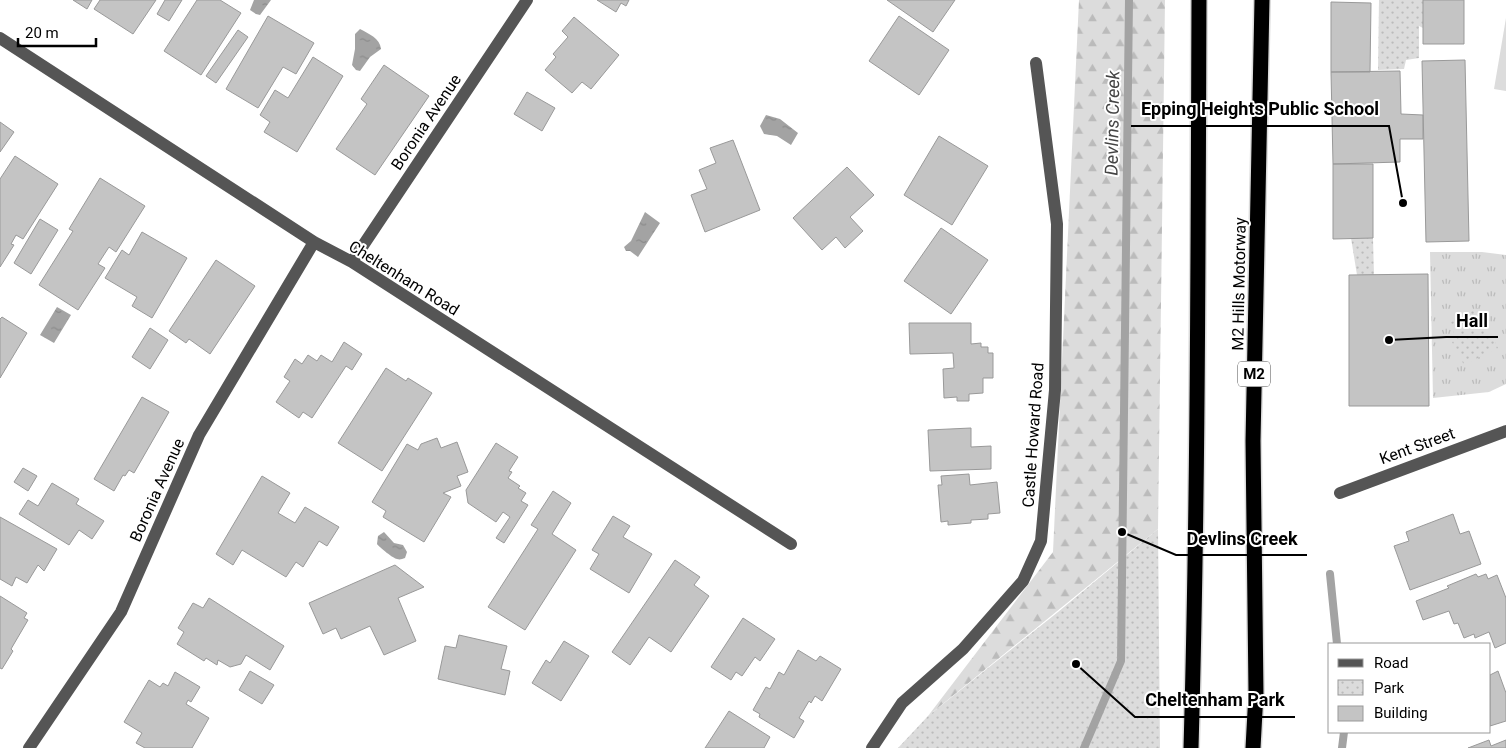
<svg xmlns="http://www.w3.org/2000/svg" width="1506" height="748" font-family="Roboto,sans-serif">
  <defs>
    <pattern id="grass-tufts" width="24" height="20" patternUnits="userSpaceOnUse" patternTransform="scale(1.25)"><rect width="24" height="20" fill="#dcdcdc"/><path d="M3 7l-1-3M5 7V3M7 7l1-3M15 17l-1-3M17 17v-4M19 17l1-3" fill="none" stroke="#bbb"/></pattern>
    <pattern id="forest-firs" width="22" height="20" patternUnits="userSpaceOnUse" patternTransform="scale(1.25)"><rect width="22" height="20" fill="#dcdcdc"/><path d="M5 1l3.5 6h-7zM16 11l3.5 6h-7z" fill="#bbb"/></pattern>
    <pattern id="park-dots" width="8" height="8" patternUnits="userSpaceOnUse" patternTransform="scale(1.25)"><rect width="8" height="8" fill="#dcdcdc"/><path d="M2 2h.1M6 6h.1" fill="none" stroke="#bbb" stroke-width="1.8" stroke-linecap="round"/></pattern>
    <pattern id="water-ripples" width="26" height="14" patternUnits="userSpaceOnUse" patternTransform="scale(1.25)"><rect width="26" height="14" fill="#a3a3a3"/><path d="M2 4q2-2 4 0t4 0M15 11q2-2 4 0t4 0" fill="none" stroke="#8b8b8b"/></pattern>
  </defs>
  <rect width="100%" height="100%" fill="#fff"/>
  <path fill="url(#grass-tufts)" d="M1430,252H1482L1506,255V384L1489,392L1433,398Z"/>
  <path fill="url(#forest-firs)" d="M1079,0H1165L1158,529L928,716L1053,552Z"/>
  <path fill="url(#park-dots)" d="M1379,0H1423V28L1419,26V58L1406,60L1404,69L1378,70Z
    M1351,238H1373L1374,275H1357Z
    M1478,308L1498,348L1464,365L1452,342L1457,339L1449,323Z
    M1158,529L1160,748H898L928,716L1058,612Z"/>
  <path fill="#dcdcdc" d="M1506,18V91L1494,89Z"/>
  <path fill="url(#water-ripples)" d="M254,0H271L260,15L256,14L250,10Z
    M360,29C369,34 380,38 381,49L370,57L360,71L356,70L352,65L355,49V34Z
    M766,115L780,119L798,133L791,145L777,136L764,134L760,126Z
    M645,212L660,223L638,257L630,251H626L624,247L631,241Z
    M57,307L71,315L54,343L40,335Z
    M384,532L394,543L403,545L407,552L405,558C402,559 400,560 397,559C394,559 379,547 377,544L378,536Z"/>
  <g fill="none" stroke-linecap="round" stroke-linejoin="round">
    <path stroke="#a3a3a3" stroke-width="8" d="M1330,574L1337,644
      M1084,748L1121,661L1129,0
      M1342,748L1344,732"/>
  </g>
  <path fill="#c4c4c4" stroke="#999" d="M73,0H92L87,9Z
    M100,0H156L133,34L94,9Z
    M165,0H182L169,21L157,14Z
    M197,0H220L241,13L201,75L164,51Z
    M597,0H629L626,6L621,3L616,12Z
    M887,0H955L933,32Z
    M1423,0H1464V44H1423Z
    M1331,2L1371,3L1370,72H1331Z
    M268,16L314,43L296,74L283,67L258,108L226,89Z
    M899,16L949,50L919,95L869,61Z
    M574,17L619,55L591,89L582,82L572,93L545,70L556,57L553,54L568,37L562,31Z
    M238,30L248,37L216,83L206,76Z
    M313,57L343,76L297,152L264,132L270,122L260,115L275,90L288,98Z
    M1465,60L1469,241L1426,242L1422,61Z
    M384,65L429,96L375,175L336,149L367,104L361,99Z
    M1400,71L1401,114L1423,115V139H1400V162L1333,164L1331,72Z
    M527,92L555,108L542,131L514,114Z
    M0,122L14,132L0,152Z
    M939,136L988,166L952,225L904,195Z
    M733,140L760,210L705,232L691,195L707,189L699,170L716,163L710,148Z
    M15,156L58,184L23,239L16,235L11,244L14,245L0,267V179Z
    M1333,164H1373V238L1333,239Z
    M847,167L874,195L850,217L863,231L845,248L836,237L822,250L793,218Z
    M100,178L145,206L116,252L109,247L98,264L105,268L78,310L39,285L73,231L69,229Z
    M40,219L58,230L31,274L14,263Z
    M941,228L988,260L951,314L904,281Z
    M142,232L187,258L152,318L132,306L137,297L105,278L122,250L129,255Z
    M216,260L255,286L210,354L189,339L186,343L169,331Z
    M1428,274L1429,406H1349V275Z
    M2,317L27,333L0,378V319Z
    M909,323H971V344L981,343V347H988V353H993V378H983V393L969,394V401H957V397L944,398L943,369L954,368L953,353L910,354Z
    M150,328L168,340L150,369L132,357Z
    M344,342L362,354L352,370L346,366L312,418L303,412L299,418L276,402L290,381L284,377L295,359L302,364L308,355L317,361L321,355L332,362Z
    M386,368L406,381L408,378L432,393L382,471L338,443Z
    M142,397L169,412L134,473L129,470L125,476L123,475L114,491L94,479Z
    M971,428V447L991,446V469L930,471L928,430Z
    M437,438L441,448L457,442L468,472L457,476L461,486L443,493L451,497L424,542L383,517L386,511L372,502L407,444L418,450L421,444Z
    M496,443L518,457L509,471L512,472L508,478L520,486L518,488L526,493L521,501L528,505L504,543L496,538L510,517L503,512L496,522L468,503L466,490Z
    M23,468L37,476L28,491L14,482Z
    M969,474L970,485L997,482L1000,513L988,514V519L971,520V523L948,525V521L941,522L938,485H942L941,476Z
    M262,476L290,493L278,513L295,523L305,507L339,527L327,546L319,541L303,567L296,562L286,577L242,550L233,565L216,554Z
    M52,483L79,499L76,504L104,521L92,539L79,530L69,545L19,514L28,500L38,506Z
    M553,491L571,503L552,534L576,550L525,630L488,607L538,529L531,525Z
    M1453,514L1460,534L1469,531L1481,564L1410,590L1394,546L1409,541L1406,532Z
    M613,516L630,526L623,537L652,554L629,593L590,569L599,554L592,550Z
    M0,517L57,549L44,571L38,565L27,583L16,577L12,586L0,579Z
    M675,560L700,577L694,585L709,596L671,652L649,637L630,665L612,652Z
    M395,565L424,587L398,598L416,641L384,655L370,626L341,639L336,628L323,634L309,603Z
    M1476,574L1478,577L1486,574L1488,579L1497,575L1506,598V643L1495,648L1489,632L1475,638L1474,634L1464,638L1458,623L1454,624L1449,611L1423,620L1416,601L1449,588L1447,586Z
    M0,596L27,613L24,618L28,620L11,649L13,651L2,669L0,668Z
    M209,598L284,646L270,670L246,655L241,664L230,667L218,660L217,665L206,658L204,661L177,644L184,632L178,628L193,603L203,608Z
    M743,618L775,639L760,661L755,657L742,676L736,672L731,680L711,667Z
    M459,635L507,646L501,669L510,671L505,695L438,679L445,646L456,648Z
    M564,641L589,656L561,701L532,683L546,660L550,663Z
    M798,650L816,661L820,656L841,669L822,701L815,696L811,703L809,701L799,718L804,721L794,738L759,717L760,714L753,710L766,687L770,689L779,672L784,675Z
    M250,671L274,685L262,704L239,690Z
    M1498,671L1506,693V721L1490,726V675Z
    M175,672L200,687L191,702L188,700L186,704L209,718L192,748H145L136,743L142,733L124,722L149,680L160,687L163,683L168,686Z
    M729,711L770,737L764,748H705Z
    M1489,740L1491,746L1506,740V748H1468Z"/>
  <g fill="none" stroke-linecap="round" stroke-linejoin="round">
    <g stroke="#dbdbdb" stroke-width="18">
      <path id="highway" d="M1191,748C1198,499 1198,249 1199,0
        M1253,748L1256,693L1253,441L1262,0"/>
    </g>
    <path stroke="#555" stroke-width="12" d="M0,38L314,242L352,262L791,544
      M352,262L527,0
      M1340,493L1506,431
      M29,748L121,612L199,435L314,242
      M872,748L902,703L963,649L1023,581L1041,541L1055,390L1057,224L1036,63"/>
    <use href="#highway" stroke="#000" stroke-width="15"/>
  </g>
  <g text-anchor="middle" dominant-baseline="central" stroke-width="4" stroke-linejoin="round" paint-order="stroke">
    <rect fill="#fff" stroke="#4c4c4c" stroke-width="1" x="1238" y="361.5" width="32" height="25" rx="4"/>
    <g font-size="15" font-weight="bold" fill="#000">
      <text x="1254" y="374">M2</text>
    </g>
    <g font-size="16" fill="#000" stroke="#fff">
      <text transform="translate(426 122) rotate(-56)">Boronia Avenue</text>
      <text transform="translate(404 278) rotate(32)">Cheltenham Road</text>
      <text transform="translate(1239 284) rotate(-89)">M2 Hills Motorway</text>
      <text transform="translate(1033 435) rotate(-86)">Castle Howard Road</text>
      <text transform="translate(1417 446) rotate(-20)">Kent Street</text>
      <text transform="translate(157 490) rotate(-66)">Boronia Avenue</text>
    </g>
    <g font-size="18" font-style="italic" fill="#444" stroke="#fff">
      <text transform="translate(1112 123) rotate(-89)">Devlins Creek</text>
    </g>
  </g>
  <path fill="none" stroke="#000" stroke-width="2" d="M1403 203L1389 126H1131M1389 340L1446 337H1498M1122 532L1176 555H1307M1076 664L1135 717H1295"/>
  <g fill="#000" stroke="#fff" stroke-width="2">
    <circle cx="1403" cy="203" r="5"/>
    <circle cx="1389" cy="340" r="5"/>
    <circle cx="1122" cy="532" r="5"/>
    <circle cx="1076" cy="664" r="5"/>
  </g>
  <g font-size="18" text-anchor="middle" font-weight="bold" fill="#000" stroke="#fff" stroke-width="4" stroke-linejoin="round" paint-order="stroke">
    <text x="1260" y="115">Epping Heights Public School</text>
    <text x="1472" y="327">Hall</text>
    <text x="1242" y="545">Devlins Creek</text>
    <text x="1215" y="706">Cheltenham Park</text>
  </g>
  <rect x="1328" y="643" width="162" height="90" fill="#ffffff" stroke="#999999"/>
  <rect x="1338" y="659" width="25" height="8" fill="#555555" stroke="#999999"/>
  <text x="1374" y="668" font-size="15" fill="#000000">Road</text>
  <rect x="1338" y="680" width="25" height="15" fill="url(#park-dots)" stroke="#999999"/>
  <text x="1374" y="693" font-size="15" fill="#000000">Park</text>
  <rect x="1338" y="706" width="25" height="15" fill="#c4c4c4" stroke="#999999"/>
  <text x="1374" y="718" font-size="15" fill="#000000">Building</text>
  <path d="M18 38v8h78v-8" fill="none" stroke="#000000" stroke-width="2.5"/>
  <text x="25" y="38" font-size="15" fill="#000000" stroke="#ffffff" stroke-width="4" paint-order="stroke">20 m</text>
</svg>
